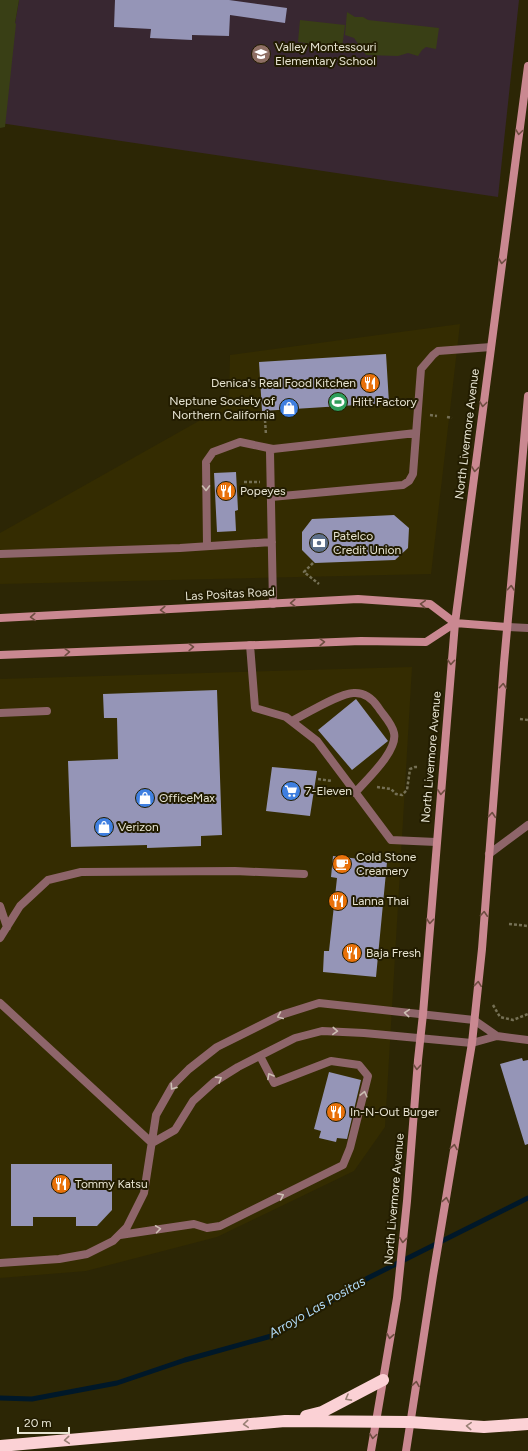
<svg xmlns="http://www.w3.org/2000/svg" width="528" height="1451" font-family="Figtree,sans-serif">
  <rect width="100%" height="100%" fill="#2c2605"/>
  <path fill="#342c01" d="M460,324L431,574L0,584V533L229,404L230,355Z
    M412,667L385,1127L354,1171L217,1237L86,1271L0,1278V679Z"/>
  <path fill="#382731" d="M19,0H519L498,197L0,123V108Z"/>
  <path fill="#393f15" d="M0,0H19L15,23L16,24L5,127L0,128Z
    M347,12L355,17H363L368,20L439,28L436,49L426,47L422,50L418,56L408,53L398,56L366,55L354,38L345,35Z
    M300,20L345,25L342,48L298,42Z"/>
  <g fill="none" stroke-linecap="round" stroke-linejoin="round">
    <path stroke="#001829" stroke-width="5" d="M0,1398L32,1399L117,1383L185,1360L275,1335L368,1278L528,1198"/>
  </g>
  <path fill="#9595b7" d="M115,0H229L287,8L285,23L230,15L229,36L192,35V40L150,38L151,29L114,27Z
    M386,354L389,403L262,411L259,362Z
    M236,472L238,510L235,511L236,531L217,532L214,473Z
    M394,515L409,528L408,548L395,560L315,563L302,550V532L312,519Z
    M217,690L222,835L201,836V846L147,848V845L71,847L68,761L118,759L117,718H104L103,694Z
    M356,699L388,741L352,770L318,730Z
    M272,767L317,771L310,816L266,811Z
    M333,856L387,862L376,977L323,972L324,951H329L337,878L331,877Z
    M522,1058L523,1061L528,1060V1144L525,1145L500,1064Z
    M329,1072L361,1080L347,1139L337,1138L336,1142L319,1138L321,1131L314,1129Z
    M11,1164H112V1210L97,1226H76V1217H33V1226H11Z"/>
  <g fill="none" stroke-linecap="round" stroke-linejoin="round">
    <path stroke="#757055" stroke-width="2.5" stroke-dasharray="3 2" stroke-linecap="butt" d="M430,415L437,416
      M447,417L452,418
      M265,420L266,435
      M244,482H260
      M313,563L304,572L319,584
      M520,719L528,720
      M318,779L332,781
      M377,787L391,789L396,794L402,795L407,790L410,769L415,767H419
      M509,924L528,926
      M493,1005L500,1017L513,1020L528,1014"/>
    <path stroke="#8e656a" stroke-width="8" d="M271,497L403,485L409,481L413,474L421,369L433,355L438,351L491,347
      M207,546L206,462L213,452L240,442L273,449
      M0,554L180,548L272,542
      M273,604L270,452L273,449L416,433
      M250,645L255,708L286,717L317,741L391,840L436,842
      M0,713L47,711
      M292,721C306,714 338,694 353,693C364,692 372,698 378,707C383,715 392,723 394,733C398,751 367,779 355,793
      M489,854L528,825
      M0,906L7,927
      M0,938L20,906L48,880L81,872L235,871L304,874
      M0,1003L152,1143
      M152,1143L175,1130L193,1101L214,1082L238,1067L295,1038L322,1031L364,1033L472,1043L497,1036L528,1040
      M120,1235L194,1224L207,1228L220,1226L343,1165L350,1148L368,1076L359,1065L331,1061L274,1083L260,1056
      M0,1263L59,1259L87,1254L113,1241L127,1227L144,1193L156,1115L173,1085L189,1069L217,1047L281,1015L319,1003L474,1020L497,1036"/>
    <path stroke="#8e656a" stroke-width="8" d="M507,627L528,628"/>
    <path stroke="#ca8891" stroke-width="8" d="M0,618L358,599L430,604L455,623L507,627
      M0,655L361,641L426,642L455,623
      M371,1451L397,1298L407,1201L418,1060L423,1014L455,623L528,66
      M406,1451L433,1276L472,1043L482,949L504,663L528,396"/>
    <path stroke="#fbd1d5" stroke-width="12" d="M306,1416L322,1412L383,1380
      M0,1446L285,1421L410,1422L484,1427L528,1424"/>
  </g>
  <defs><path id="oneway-chevron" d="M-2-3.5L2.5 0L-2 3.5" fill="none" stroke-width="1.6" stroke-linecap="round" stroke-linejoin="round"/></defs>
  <g stroke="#6e4d41">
    <use href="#oneway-chevron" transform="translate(519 132) rotate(98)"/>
    <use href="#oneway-chevron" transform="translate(502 261) rotate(97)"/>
    <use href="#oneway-chevron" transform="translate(483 404) rotate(97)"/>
    <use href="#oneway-chevron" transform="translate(475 469) rotate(97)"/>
    <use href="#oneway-chevron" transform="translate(511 588) rotate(-85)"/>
    <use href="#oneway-chevron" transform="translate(293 603) rotate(177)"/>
    <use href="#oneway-chevron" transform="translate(423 604) rotate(-176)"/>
    <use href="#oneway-chevron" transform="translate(163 610) rotate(177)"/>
    <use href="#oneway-chevron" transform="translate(33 617) rotate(177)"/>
    <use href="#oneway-chevron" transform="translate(322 642) rotate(-2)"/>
    <use href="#oneway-chevron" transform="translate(191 647) rotate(-2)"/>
    <use href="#oneway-chevron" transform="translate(67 652) rotate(-2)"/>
    <use href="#oneway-chevron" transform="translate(451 662) rotate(95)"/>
    <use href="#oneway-chevron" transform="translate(503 686) rotate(-85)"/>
    <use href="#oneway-chevron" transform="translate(441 792) rotate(95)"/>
    <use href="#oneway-chevron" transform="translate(492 815) rotate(-85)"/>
    <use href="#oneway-chevron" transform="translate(484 914) rotate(-86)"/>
    <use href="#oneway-chevron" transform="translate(430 921) rotate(95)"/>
    <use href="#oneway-chevron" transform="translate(478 984) rotate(-84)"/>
    <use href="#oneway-chevron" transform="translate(417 1067) rotate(94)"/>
    <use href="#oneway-chevron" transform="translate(454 1147) rotate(-80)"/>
    <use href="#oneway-chevron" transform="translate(446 1200) rotate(-80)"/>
    <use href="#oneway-chevron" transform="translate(403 1240) rotate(96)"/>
    <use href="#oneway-chevron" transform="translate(390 1336) rotate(100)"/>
    <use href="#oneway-chevron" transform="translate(416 1384) rotate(-81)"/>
    <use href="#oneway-chevron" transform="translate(373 1436) rotate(98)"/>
  </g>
  <g stroke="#ccbeb3">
    <use href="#oneway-chevron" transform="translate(206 488) rotate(89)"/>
    <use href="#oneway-chevron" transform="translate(407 1013) rotate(-175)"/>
    <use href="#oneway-chevron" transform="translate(280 1016) rotate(157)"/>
    <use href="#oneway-chevron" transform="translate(335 1031) rotate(3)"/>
    <use href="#oneway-chevron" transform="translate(270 1076) rotate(-119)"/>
    <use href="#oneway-chevron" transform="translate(219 1079) rotate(-32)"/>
    <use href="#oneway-chevron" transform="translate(173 1087) rotate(125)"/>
    <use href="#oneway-chevron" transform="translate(364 1094) rotate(-76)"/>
    <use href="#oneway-chevron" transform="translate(281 1196) rotate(-26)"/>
    <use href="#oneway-chevron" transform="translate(158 1229) rotate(-8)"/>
  </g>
  <g stroke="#998075">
    <use href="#oneway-chevron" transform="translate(348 1398) rotate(151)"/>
    <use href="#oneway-chevron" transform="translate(246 1424) rotate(175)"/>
    <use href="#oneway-chevron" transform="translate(469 1426) rotate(-177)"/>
    <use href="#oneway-chevron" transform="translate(67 1440) rotate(175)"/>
  </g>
  <defs>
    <g id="school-disc" transform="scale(1)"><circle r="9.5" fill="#8d6e63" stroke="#221c00"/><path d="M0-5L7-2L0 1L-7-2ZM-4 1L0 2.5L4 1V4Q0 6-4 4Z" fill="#fff"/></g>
    <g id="restaurant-disc" transform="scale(1)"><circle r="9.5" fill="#e8710a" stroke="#221c00"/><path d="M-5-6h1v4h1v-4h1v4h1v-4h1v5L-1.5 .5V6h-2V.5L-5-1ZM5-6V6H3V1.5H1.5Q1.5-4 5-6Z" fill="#fff"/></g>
    <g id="stadium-disc" transform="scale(1)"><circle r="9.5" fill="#2e9e5b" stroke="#221c00"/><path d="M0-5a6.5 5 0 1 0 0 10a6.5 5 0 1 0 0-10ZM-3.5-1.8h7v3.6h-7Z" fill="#fff"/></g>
    <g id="shop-disc" transform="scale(1)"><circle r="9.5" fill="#3f7fe0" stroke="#221c00"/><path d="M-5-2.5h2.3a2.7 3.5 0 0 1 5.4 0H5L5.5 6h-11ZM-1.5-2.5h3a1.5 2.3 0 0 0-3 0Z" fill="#fff"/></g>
    <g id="bank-disc" transform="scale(1)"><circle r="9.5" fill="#5c6f8a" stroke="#221c00"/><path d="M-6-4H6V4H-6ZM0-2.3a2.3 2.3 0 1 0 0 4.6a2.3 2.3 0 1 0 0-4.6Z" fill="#fff"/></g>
    <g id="supermarket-disc" transform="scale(1)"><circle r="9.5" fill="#3f7fe0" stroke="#221c00"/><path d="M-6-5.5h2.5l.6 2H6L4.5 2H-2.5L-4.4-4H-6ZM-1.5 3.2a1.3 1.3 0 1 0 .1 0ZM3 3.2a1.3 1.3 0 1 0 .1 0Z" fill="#fff"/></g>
    <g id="cafe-disc" transform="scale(1)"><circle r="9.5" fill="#e8710a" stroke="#221c00"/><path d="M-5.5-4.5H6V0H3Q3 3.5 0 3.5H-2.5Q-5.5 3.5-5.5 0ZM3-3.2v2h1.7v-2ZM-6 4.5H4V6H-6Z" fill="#fff"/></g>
  </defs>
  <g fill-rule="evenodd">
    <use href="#school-disc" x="261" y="54"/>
    <use href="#restaurant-disc" x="370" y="383"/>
    <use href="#stadium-disc" x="338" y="402"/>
    <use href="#shop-disc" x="289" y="408"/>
    <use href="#restaurant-disc" x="226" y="491"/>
    <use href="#bank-disc" x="319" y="543"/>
    <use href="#supermarket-disc" x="291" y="791"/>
    <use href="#shop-disc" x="145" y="798"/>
    <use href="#shop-disc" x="104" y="827"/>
    <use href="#cafe-disc" x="342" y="864"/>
    <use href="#restaurant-disc" x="338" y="901"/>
    <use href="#restaurant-disc" x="352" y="953"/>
    <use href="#restaurant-disc" x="336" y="1112"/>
    <use href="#restaurant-disc" x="61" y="1184"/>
  </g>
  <g text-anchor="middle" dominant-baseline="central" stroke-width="4" stroke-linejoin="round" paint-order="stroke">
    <g font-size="12" fill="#e7e4d2" stroke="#221c00" text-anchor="start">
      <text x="275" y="47">Valley Montessouri<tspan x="275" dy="14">Elementary School</tspan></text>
      <text x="356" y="383" text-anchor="end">Denica's Real Food Kitchen</text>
      <text x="275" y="401" text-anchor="end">Neptune Society of<tspan x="275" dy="14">Northern California</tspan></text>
      <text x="352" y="402">Hitt Factory</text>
      <text x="240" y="491">Popeyes</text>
      <text x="333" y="536">Patelco<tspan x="333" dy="14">Credit Union</tspan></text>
      <text x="305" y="791">7-Eleven</text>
      <text x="159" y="798">OfficeMax</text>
      <text x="118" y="827">Verizon</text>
      <text x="356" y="857">Cold Stone<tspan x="356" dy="14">Creamery</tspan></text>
      <text x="352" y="901">Lanna Thai</text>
      <text x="366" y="953">Baja Fresh</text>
      <text x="350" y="1112">In-N-Out Burger</text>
      <text x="75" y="1184">Tommy Katsu</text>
    </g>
    <g font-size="12" fill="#e7e4d2" stroke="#221c00">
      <text transform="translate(467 434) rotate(-83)">North Livermore Avenue</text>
      <text transform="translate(230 594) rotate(-3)">Las Positas Road</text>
      <text transform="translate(431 757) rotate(-85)">North Livermore Avenue</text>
      <text transform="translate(394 1199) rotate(-85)">North Livermore Avenue</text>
    </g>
    <g font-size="13" font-style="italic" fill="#b2dcf9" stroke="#221c00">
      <text transform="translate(317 1307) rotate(-30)">Arroyo Las Positas</text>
    </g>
  </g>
  <path d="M18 1427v6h51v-6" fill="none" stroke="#e7e4d2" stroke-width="2"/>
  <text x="24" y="1427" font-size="12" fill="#e7e4d2" stroke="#221c00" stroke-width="3" paint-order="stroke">20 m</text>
</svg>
